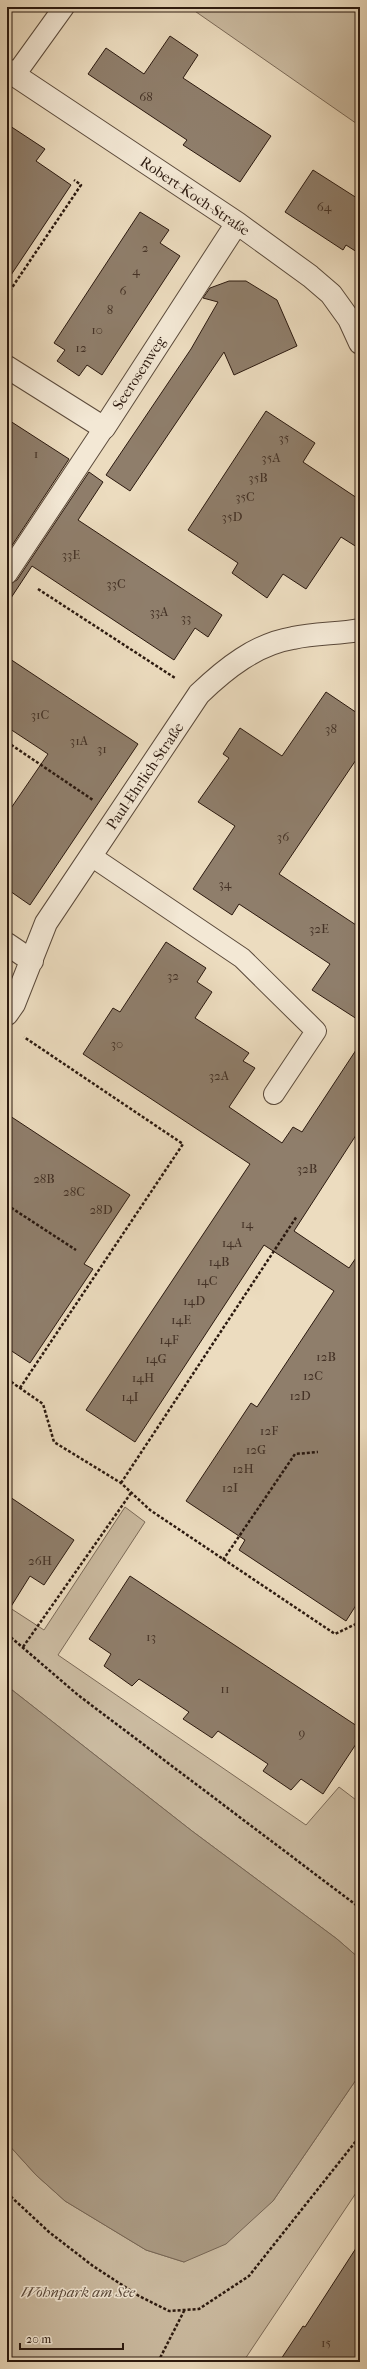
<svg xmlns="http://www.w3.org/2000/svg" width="367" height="2369" font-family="'IM FELL French Canon',serif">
  <rect width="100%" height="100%" fill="#ecdcbf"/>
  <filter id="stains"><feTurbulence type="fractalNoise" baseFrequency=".005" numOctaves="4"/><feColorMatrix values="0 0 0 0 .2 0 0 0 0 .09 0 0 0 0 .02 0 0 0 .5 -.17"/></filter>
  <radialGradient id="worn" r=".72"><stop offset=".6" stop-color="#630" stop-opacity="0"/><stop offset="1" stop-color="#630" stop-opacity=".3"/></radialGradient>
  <path fill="#cbbba1" stroke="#7b6a58" d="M189,7H360V126Z
    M125,1507L145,1522L58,1655L306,1825L339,1787L360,1803V1959L337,1939L192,1831L7,1686V1606L44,1630Z
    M360,2074V2187L243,2362H7V2143L36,2175L65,2201L146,2250L184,2262L273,2201Z"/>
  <path fill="#aa9a83" stroke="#765" d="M7,1686L192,1831L337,1939L360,1959V2074L273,2201L226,2244L184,2262L146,2250L65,2201L36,2175L7,2143Z"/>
  <path fill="#8f7e6b" stroke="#2b190f" d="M170,36L198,55L183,78L271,136L240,182L183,145L187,140L88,74L106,48L144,74Z
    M7,124L45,149L36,161L71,185L7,281Z
    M313,170L360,200V254L346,245L343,250L285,212Z
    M140,212L169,230L160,243L180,256L102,375L87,365L79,376L57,361L65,350L54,343Z
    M229,281H246L277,300L297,346L234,375L224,352L130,491L106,475L191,349L218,302L203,298L210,288Z
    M266,411L315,443L303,462L360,500V549L341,537L306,589L283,574L267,598L232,573L238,563L188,530Z
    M7,419L69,459L7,553Z
    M89,472L103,482L78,520L222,615L208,637L195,628L174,660L32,566L7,604V585L17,580Z
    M7,657L138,744L30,905L7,889V814L48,754L7,727Z
    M326,692L360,715V754L279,874L356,925L360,919V1021L312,990L330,964L239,904L232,915L193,889L235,826L198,802L229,758L223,754L240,728L282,756Z
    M166,942L206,968L197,982L212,992L195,1018L249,1053L243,1061L255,1068L229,1107L282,1143L293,1127L302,1132L360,1044V1129L294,1231L349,1268L360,1252V1599L346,1621L239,1550L245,1540L186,1501L251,1403L257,1407L334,1291L264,1245L135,1442L86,1410L250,1164L83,1054L113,1008L120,1012Z
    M7,1114L130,1195L84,1264L93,1269L30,1363L7,1348Z
    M7,1495L74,1540L44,1585L30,1576L7,1613Z
    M130,1576L360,1728V1738L323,1794L301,1779L291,1790L263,1771L268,1764L218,1731L212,1738L183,1719L189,1712L139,1679L132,1686L104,1666L111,1654L89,1639Z
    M360,2242V2362H279L303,2326L305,2327Z"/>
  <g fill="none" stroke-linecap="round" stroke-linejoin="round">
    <g stroke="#5b4a3b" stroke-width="22">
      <path id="service" d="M15,75L64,7
        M7,574L104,428
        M91,856L242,958L316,1031L274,1094"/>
    </g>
    <g stroke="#5b4a3b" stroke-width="24">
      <path id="minor" d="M7,70L237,223L310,276L331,294L349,319L360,343
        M7,367L104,428L237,223
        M7,944L32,961
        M7,1014L14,1004L46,923L199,694C225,669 256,644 293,638C315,633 338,634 360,630"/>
    </g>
    <path stroke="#2b190f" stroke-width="2.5" stroke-dasharray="3 2" stroke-linecap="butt" d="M7,295L81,185L74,180
      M38,589L175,678
      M7,742L93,800
      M7,1205L76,1250
      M7,1379L43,1404L54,1442L121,1483L150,1510L335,1634L360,1622
      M20,1388L183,1144L24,1037
      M121,1483L297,1216
      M223,1560L295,1454L318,1452
      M7,1634L78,1695L360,1908
      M23,1647L131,1493
      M7,2193L49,2232L93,2266L139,2296L169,2311L199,2309L249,2276L360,2136
      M158,2362L184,2311"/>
    <use href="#service" stroke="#f3e8d5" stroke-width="20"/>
    <use href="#minor" stroke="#f3e8d5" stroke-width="22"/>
  </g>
  <g text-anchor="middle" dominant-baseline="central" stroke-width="3" stroke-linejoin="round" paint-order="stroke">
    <g font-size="13" fill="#443226">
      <text x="146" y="96">68</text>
      <text x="324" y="206">64</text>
      <text x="145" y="247">2</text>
      <text x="136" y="270">4</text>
      <text x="123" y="290">6</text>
      <text x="110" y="309">8</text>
      <text x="97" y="329">10</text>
      <text x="81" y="347">12</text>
      <text x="284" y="437">35</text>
      <text x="36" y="453">1</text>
      <text x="271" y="457">35A</text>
      <text x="258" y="477">35B</text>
      <text x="245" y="496">35C</text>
      <text x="232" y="516">35D</text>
      <text x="71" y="554">33E</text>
      <text x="116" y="583">33C</text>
      <text x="159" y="611">33A</text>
      <text x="186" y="617">33</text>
      <text x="40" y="714">31C</text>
      <text x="331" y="728">38</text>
      <text x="79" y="740">31A</text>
      <text x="102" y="748">31</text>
      <text x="283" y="836">36</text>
      <text x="225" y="883">34</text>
      <text x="319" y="928">32E</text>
      <text x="173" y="975">32</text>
      <text x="117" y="1043">30</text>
      <text x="219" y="1075">32A</text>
      <text x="307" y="1168">32B</text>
      <text x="44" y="1178">28B</text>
      <text x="74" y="1191">28C</text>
      <text x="101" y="1209">28D</text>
      <text x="247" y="1223">14</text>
      <text x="232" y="1242">14A</text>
      <text x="219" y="1261">14B</text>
      <text x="207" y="1280">14C</text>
      <text x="194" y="1300">14D</text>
      <text x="181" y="1319">14E</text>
      <text x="169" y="1339">14F</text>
      <text x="326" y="1356">12B</text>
      <text x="156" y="1358">14G</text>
      <text x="313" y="1375">12C</text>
      <text x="143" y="1377">14H</text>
      <text x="300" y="1395">12D</text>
      <text x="130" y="1396">14I</text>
      <text x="269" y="1430">12F</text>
      <text x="256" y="1449">12G</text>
      <text x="243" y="1468">12H</text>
      <text x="230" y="1487">12I</text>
      <text x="40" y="1560">26H</text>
      <text x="151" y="1636">13</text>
      <text x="225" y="1688">11</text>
      <text x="302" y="1732">9</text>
      <text x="326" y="2342">15</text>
    </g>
    <g font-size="15" fill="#2b190f" stroke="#f3e8d5">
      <text transform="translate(195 196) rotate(34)">Robert-Koch-Straße</text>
      <text transform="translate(139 373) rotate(-57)">Seerosenweg</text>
      <text transform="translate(145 776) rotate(-56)">Paul-Ehrlich-Straße</text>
    </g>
    <g font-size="15" font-style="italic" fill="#5b4a3b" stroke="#f3e8d5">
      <text x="78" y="2292">Wohnpark am See</text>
    </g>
  </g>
  <rect width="367" height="2369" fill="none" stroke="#ecdcbf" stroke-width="24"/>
  <rect x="8" y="8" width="351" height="2353" fill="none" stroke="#2b190f" stroke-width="2"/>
  <rect x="12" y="12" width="343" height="2345" fill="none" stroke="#2b190f"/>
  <path d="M20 2343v6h103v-6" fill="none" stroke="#2b190f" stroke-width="2"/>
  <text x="26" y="2343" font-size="12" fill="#2b190f" stroke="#f3e8d5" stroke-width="3" paint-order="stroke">20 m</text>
  <rect width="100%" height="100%" filter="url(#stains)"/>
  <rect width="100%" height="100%" fill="url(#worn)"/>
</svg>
